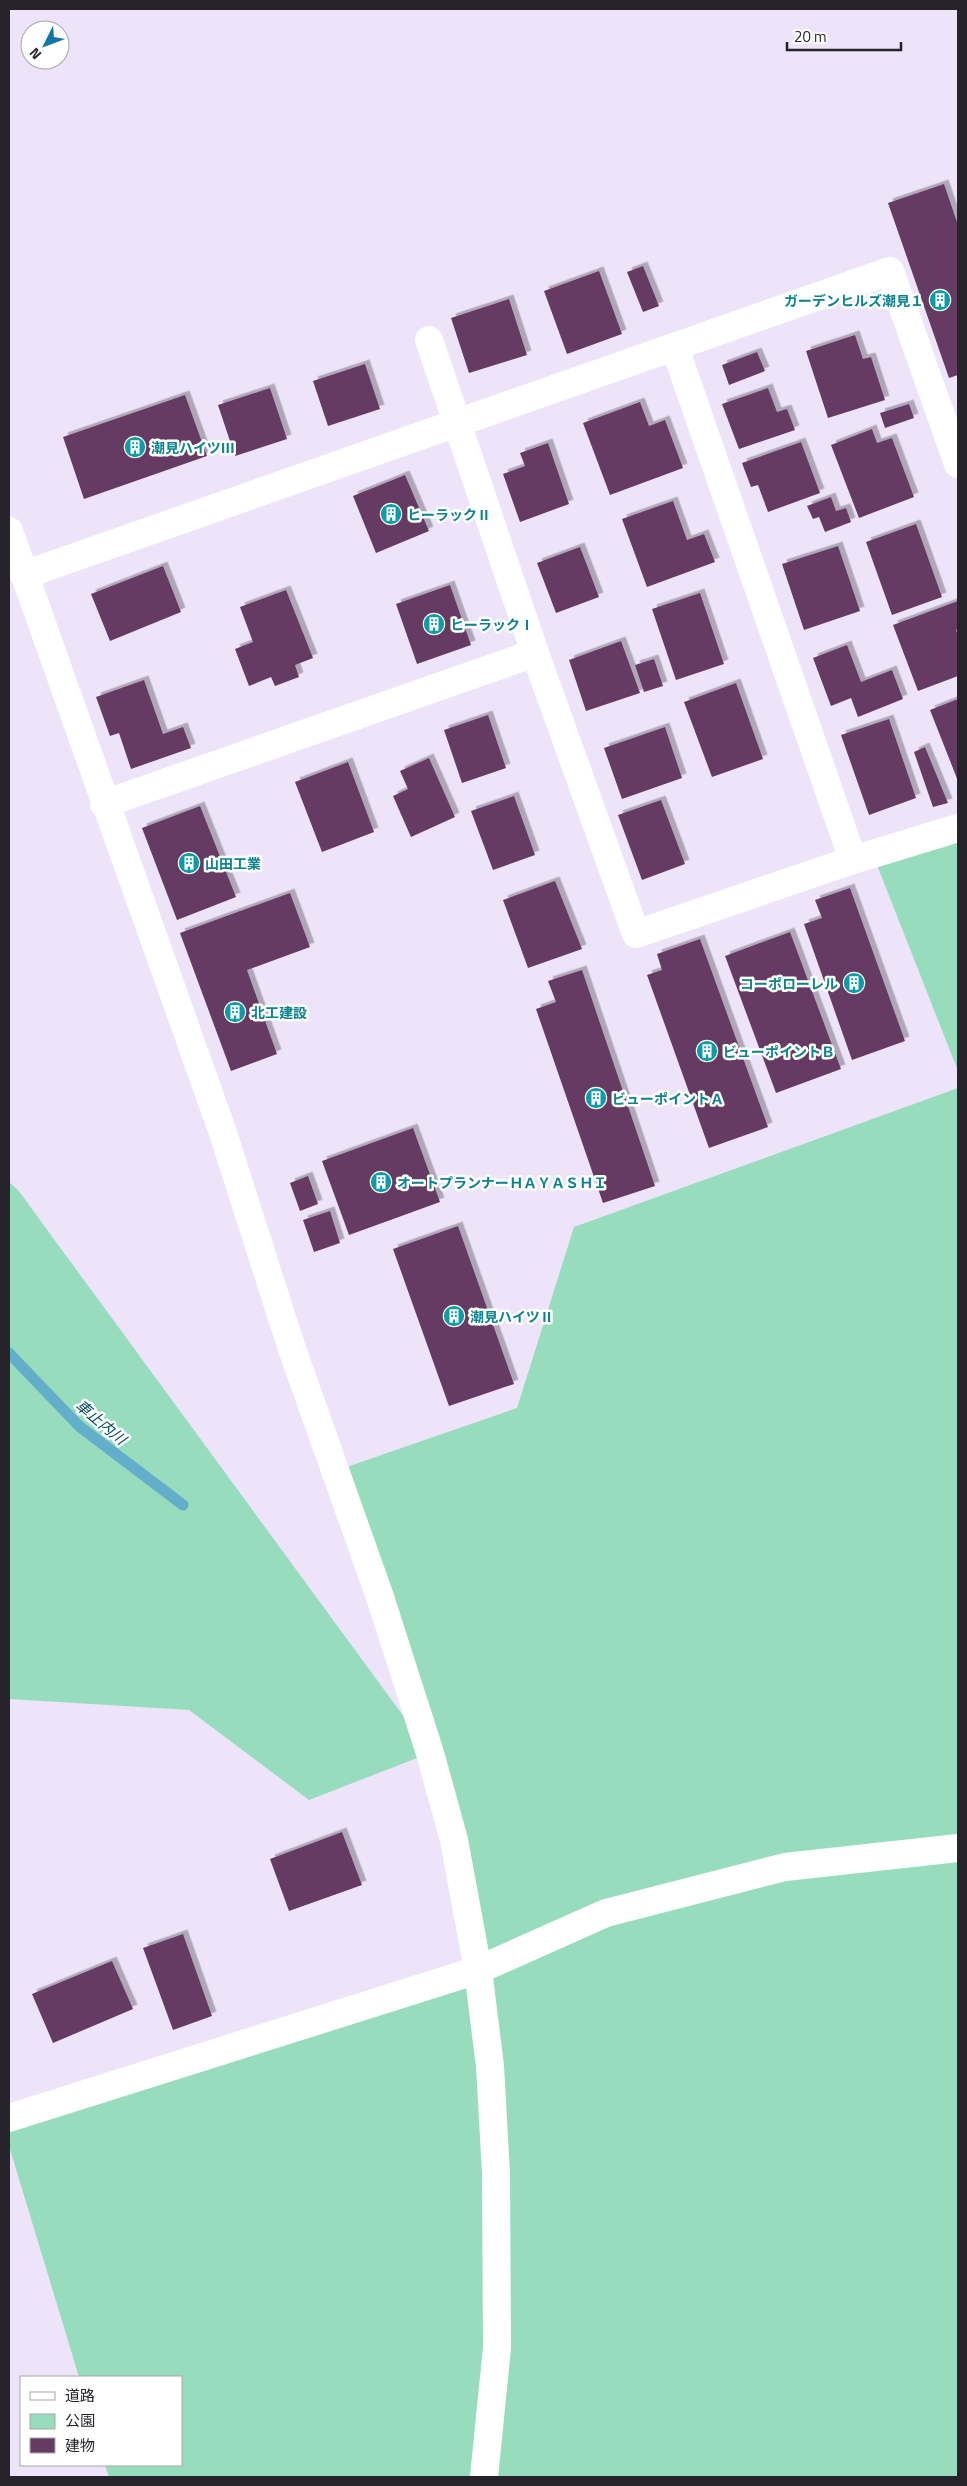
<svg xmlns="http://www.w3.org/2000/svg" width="967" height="2486" font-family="'Titillium Web','Noto Sans JP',sans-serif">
  <defs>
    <filter id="shadow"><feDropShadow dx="4.5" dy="-4.5" stdDeviation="0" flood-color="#0004"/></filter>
  </defs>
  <rect width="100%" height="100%" fill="#ede4fa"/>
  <path fill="#97ddbd" d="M958,828V1071L873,855Z
    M958,1088V2477H109L105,2465H181V2377H79L9,2146V2118L477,1970L430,1753L309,1800L189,1710L9,1699V1182L18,1190L429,1751L335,1471L517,1408L574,1227Z"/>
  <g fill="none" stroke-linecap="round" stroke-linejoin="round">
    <path stroke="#63afcb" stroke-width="11" d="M9,1353L79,1426L183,1505"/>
  </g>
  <path fill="#653a63" filter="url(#shadow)" d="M944,184L958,225V375L949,378L888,203Z
    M643,266L659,306L643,312L627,272Z
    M599,271L622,334L567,354L544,291Z
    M509,299L527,355L469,373L451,318Z
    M855,335L863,359L871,357L885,400L828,418L806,351Z
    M757,352L765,371L729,385L722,365Z
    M365,364L380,409L328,426L313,381Z
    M270,388L287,439L235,456L218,405Z
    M768,388L777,412L787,409L795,430L739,449L722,404Z
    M185,395L207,456L84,499L63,437Z
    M640,402L649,426L665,420L683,468L610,495L583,423Z
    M909,404L914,418L885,428L880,413Z
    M872,429L877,443L892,438L914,497L859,518L831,445Z
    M801,442L820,493L768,512L758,485L751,487L742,463Z
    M548,443L569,504L520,522L503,474L525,466L520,453Z
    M405,475L429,531L376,553L353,496Z
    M831,497L836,511L846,508L851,522L825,532L819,517L813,519L807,506Z
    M673,501L687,540L704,534L715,562L647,587L622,519Z
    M916,524L942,597L892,615L866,542Z
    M838,546L860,611L804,630L782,564Z
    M580,547L599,597L556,613L537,563Z
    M163,566L181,612L110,641L91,594Z
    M450,585L471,645L417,664L396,604Z
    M286,590L313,658L295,665L299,677L275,686L271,677L249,686L235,649L253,642L240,607Z
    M700,593L724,664L676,680L652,609Z
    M958,601V629L956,630L958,636V676L918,691L893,625Z
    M621,641L640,693L586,711L569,660Z
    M847,645L861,682L892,670L903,699L858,717L851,698L831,706L813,658Z
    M654,659L663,686L644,692L635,665Z
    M144,680L163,734L183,727L191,748L131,769L119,733L110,736L96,697Z
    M736,683L763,759L712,777L684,702Z
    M958,699V781L930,710Z
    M488,715L506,768L462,783L444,730Z
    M889,719L916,798L869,815L841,735Z
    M665,727L682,778L622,799L604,748Z
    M925,747L948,803L933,807L914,752Z
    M429,758L455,817L411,837L393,796L408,789L400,771Z
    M348,762L374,832L322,852L295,782Z
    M514,796L535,855L493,870L471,811Z
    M661,800L685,864L642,880L618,815Z
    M200,806L236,897L177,920L142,828Z
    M555,881L582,949L528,968L503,900Z
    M850,888L905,1041L852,1060L804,924L822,918L815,900Z
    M290,893L310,947L247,970L277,1054L231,1071L180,933Z
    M790,932L841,1069L776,1093L725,956Z
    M700,939L768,1127L709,1148L647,975L662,970L657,954Z
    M582,970L655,1186L603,1203L536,1009L556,1002L548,981Z
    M413,1128L440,1202L349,1235L322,1161Z
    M308,1176L318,1204L300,1211L290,1183Z
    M330,1211L340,1243L314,1252L303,1220Z
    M458,1226L514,1384L449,1406L393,1249Z
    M342,1832L362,1885L289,1911L270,1859Z
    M183,1934L212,2016L173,2030L143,1948Z
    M112,1961L133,2009L53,2043L32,1994Z"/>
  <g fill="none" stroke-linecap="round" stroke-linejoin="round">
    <path stroke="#fff" stroke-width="28" d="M429,340L535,653L636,934L853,860L958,828
      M675,348L853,860
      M9,531L222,1130L292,1349L380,1597L430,1753L454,1840L478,1970L490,2066L496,2173L497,2348L484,2477
      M24,575L890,271L958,464
      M104,804L535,653
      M9,2118L478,1970L606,1913L785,1867L958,1848"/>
  </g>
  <defs>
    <g id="building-disc" transform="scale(1.125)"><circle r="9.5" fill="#0f9aa8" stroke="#fff"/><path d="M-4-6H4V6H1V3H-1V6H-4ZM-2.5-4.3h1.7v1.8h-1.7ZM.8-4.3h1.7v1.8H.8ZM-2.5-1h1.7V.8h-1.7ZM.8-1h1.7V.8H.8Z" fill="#fff"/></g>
  </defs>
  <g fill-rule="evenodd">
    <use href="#building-disc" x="940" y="300"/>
    <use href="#building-disc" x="135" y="447"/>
    <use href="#building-disc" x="391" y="514"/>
    <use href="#building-disc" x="434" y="624"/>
    <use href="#building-disc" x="189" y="863"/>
    <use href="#building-disc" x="854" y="983"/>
    <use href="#building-disc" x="235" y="1012"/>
    <use href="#building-disc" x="707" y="1051"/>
    <use href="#building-disc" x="596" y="1098"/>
    <use href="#building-disc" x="381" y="1182"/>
    <use href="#building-disc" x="454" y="1316"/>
  </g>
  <g text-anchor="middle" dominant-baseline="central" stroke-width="5" stroke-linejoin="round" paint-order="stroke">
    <g font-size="14" font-weight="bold" fill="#0d838f" stroke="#fff" text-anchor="start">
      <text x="924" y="300" text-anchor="end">ガーデンヒルズ潮見１</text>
      <text x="151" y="447">潮見ハイツⅢ</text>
      <text x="407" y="514">ヒーラックⅡ</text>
      <text x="450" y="624">ヒーラックⅠ</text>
      <text x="205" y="863">山田工業</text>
      <text x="838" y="983" text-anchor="end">コーポローレル</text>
      <text x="251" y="1012">北工建設</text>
      <text x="723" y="1051">ビューポイントＢ</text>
      <text x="612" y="1098">ビューポイントＡ</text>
      <text x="397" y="1182">オートプランナーＨＡＹＡＳＨＩ</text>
      <text x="470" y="1316">潮見ハイツⅡ</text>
    </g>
    <g font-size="15" font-style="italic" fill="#03495d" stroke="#fff">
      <text transform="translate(101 1422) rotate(40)">車止内川</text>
    </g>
  </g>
  <rect width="967" height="2486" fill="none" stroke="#26232b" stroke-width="20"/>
  <rect x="20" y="2376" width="162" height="90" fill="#ffffff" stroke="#a8a7aa"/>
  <rect x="30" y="2392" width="25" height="8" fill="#ffffff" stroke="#a8a7aa"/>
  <text x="65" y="2401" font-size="15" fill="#26232b">道路</text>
  <rect x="30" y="2414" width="25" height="15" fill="#97ddbd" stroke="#a8a7aa"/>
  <text x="65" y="2426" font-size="15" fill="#26232b">公園</text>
  <rect x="30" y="2438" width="25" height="15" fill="#653a63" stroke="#a8a7aa"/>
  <text x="65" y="2451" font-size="15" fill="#26232b">建物</text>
  <g transform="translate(45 45) rotate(228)"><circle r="24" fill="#ffffff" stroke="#a8a7aa"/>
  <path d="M0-4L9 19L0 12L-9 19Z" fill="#1275a2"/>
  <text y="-8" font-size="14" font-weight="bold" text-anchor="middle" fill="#26232b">N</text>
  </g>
  <path d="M787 42v8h114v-8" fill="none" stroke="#26232b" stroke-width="2.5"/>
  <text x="794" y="42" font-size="15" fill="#26232b" stroke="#ffffff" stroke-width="4" paint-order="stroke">20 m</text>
</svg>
